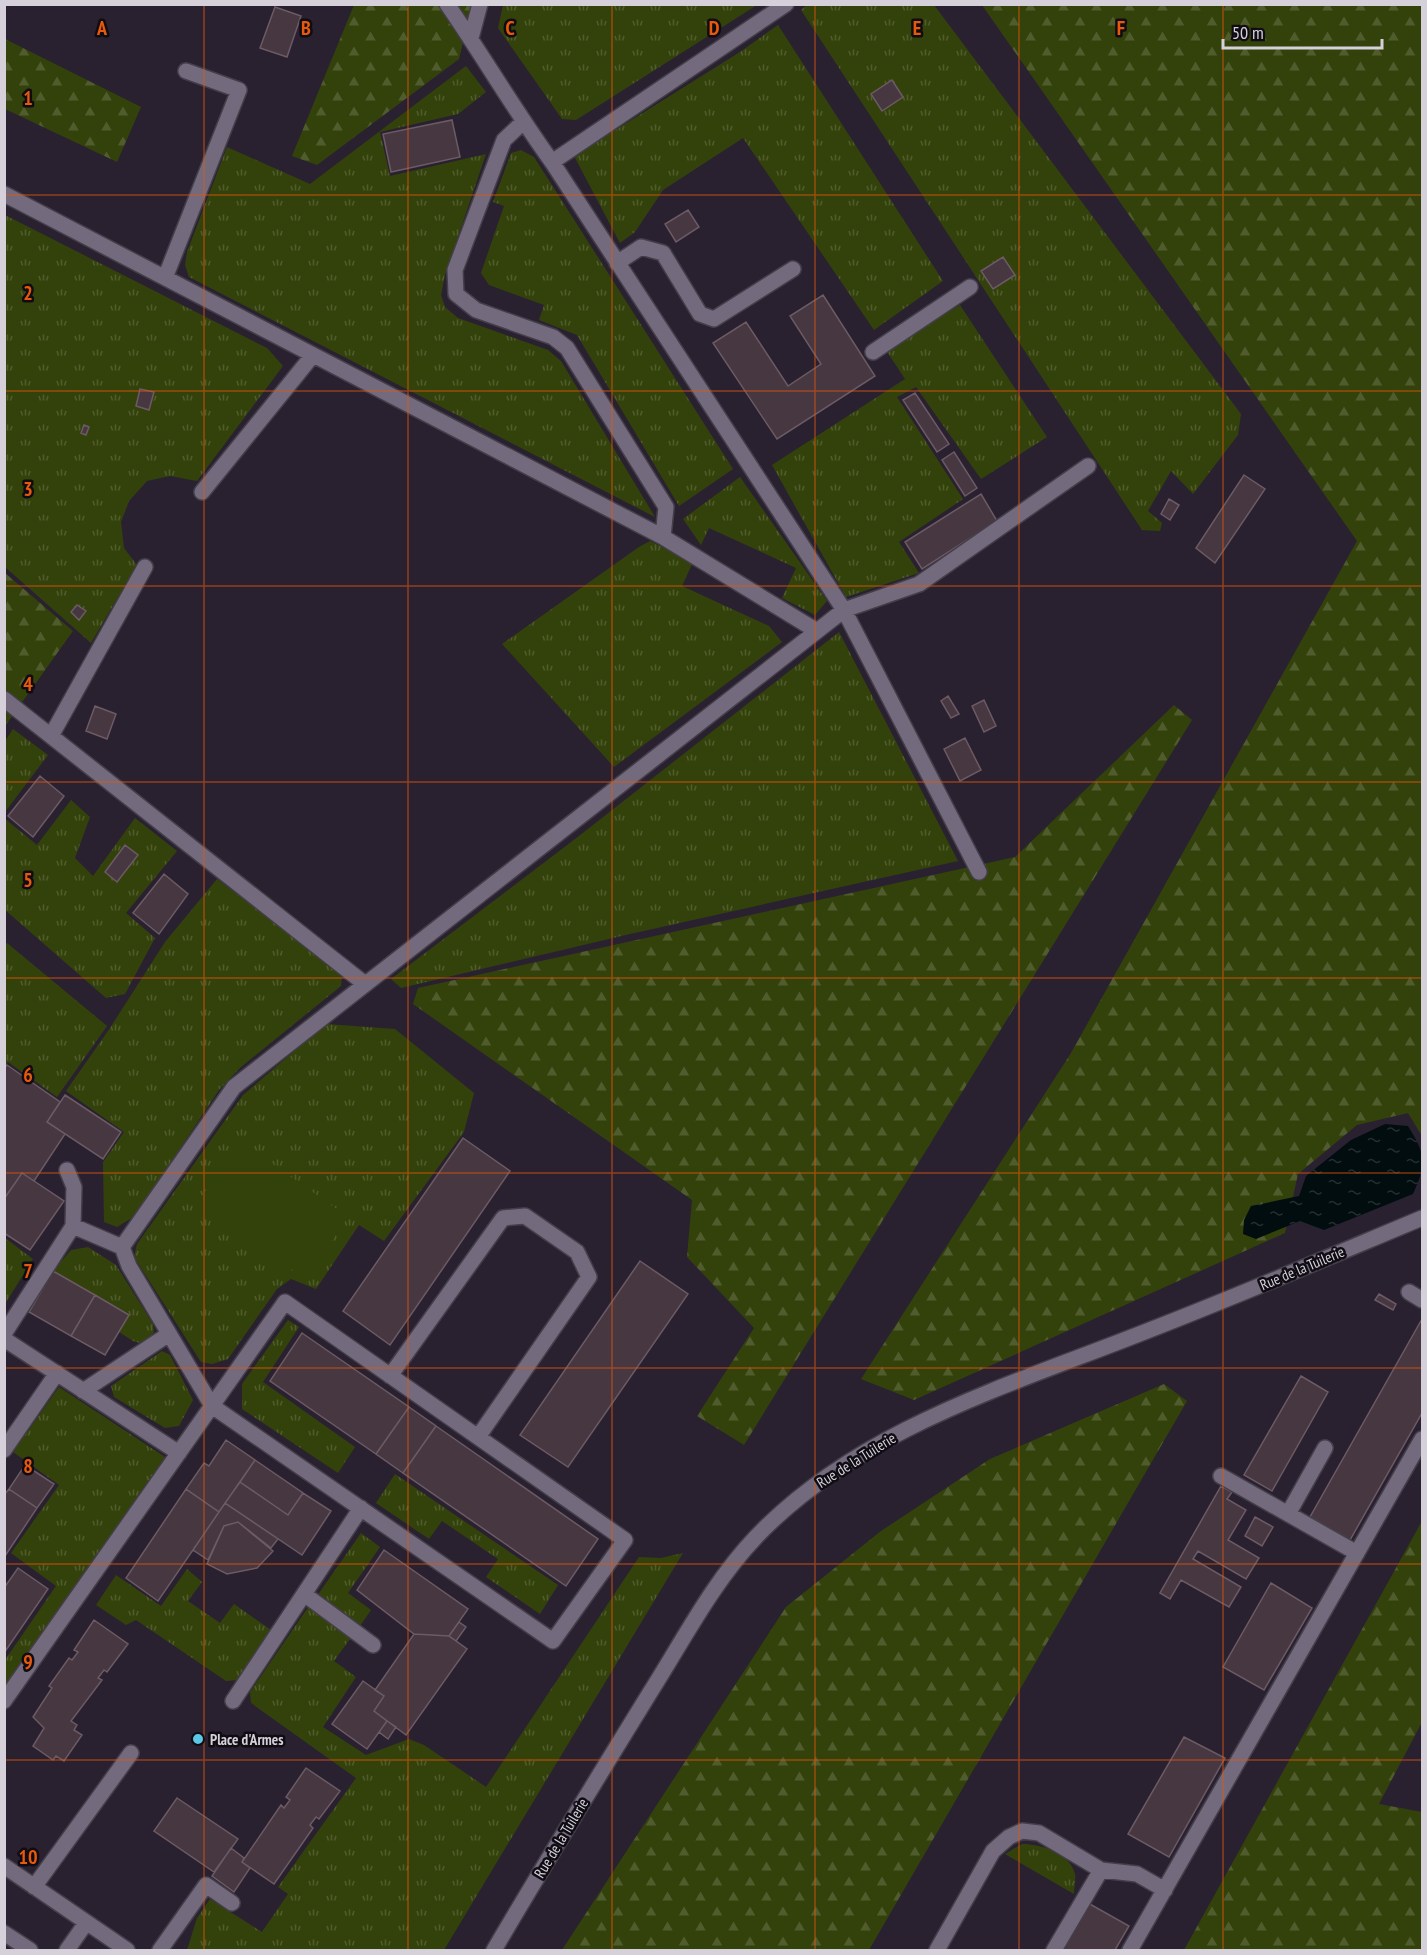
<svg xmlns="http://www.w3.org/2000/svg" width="1427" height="1955" font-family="'PT Sans Narrow',sans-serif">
  <defs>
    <pattern id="grass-tufts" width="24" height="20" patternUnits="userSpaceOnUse" patternTransform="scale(1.5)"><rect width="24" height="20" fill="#33420a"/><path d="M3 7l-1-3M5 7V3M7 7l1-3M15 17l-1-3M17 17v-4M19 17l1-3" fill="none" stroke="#505c2d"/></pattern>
    <pattern id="forest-firs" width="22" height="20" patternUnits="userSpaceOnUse" patternTransform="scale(1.5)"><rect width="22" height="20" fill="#33420a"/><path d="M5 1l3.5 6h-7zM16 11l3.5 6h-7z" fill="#505c2d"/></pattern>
    <pattern id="water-ripples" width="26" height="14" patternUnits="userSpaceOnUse" patternTransform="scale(1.5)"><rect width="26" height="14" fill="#010d0f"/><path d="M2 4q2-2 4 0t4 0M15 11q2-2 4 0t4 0" fill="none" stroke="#252f31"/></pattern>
  </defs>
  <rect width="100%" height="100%" fill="#292130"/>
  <path fill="url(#grass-tufts)" d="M808,4L934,5L1241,414L1238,435L1193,494L1171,471L1148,511L1162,523L1160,531L1142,530L801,10Z
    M503,5V4L757,5L576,120L562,119L498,28Z
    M778,25L943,281L874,330L743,138L663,190L635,232L620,243L574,156L740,52Z
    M466,66L486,92L458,114L380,132L390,176L486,154L445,275L441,295L445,307L458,318L548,350L561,361L655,517L189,277L185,265L187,252L227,147L310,184Z
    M521,150L534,157L733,469L679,506L577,335L539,320L544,305L489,285L481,273L504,206L493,202L511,153Z
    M5,215L267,348L283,366L197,481L170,476L147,481L129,501L121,522L124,548L137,565L91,643L5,567Z
    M960,305L1047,437L981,479L916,387L897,397L963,499L899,542L919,573L846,597L772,465L905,379L886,350Z
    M740,477L827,601L815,615L782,598L796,568L709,528L701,545L683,519Z
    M650,541L693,562L682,586L769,626L782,642L614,767L502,644L639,547Z
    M839,632L958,861L630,934L401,988L391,979L579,836Z
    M13,729L48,755L5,812V741Z
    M71,800L90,817L75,858L93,876L135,818L177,851L126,913L155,938L125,994L106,998L5,910L4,818L37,845Z
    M217,879L342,974L341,986L241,1067L219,1090L135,1216L117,1227L104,1222L103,1162L124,1132L66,1091L110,1028L165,942Z
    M7,943L107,1026L57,1097L8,1062L5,1067L4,947Z
    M326,1024L395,1029L474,1093L464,1132L384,1241L359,1225L316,1289L291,1279L277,1289L228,1359L212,1364L201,1362L134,1257L137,1244L243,1095Z
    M5,1238L33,1259L5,1304Z
    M88,1247L116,1265L153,1324L154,1332L149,1340L143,1344L133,1341L119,1332L129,1315L53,1271L71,1250Z
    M288,1320L299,1327L263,1382L355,1447L338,1473L242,1409V1384Z
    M162,1351L170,1355L193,1400L179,1426L165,1428L114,1397L111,1386Z
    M59,1387L165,1457L5,1687V1660L56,1586L11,1553L59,1485L13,1452Z
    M395,1474L558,1585L540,1614L486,1577L498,1559L442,1521L429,1539L376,1503Z
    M361,1533L380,1547L348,1593L371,1610L360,1626L317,1596Z
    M683,1553L444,1950H187L197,1918L210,1899L262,1932L288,1894L278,1887L356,1778L251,1703L250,1692L309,1606L352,1636L334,1661L356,1677L323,1727L366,1755L409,1739L424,1745L486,1787L639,1557L661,1558Z
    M187,1569L202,1582L188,1601L220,1623L234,1604L271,1630L238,1680L226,1681L136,1620L126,1625L96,1605L116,1575L161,1606Z
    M1022,1844C1041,1844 1070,1853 1075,1874C1076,1880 1074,1888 1074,1894L1005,1854Z"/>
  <path fill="url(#forest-firs)" d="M354,5H472L459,59L317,165L292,156Z
    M982,5H1422V1136L1408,1113L1357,1125L1298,1174L1285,1233L914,1400L861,1379L1071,1053L1357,541Z
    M5,39L141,107L117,162L5,109Z
    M5,573L73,631L5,726Z
    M1174,705L1192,720L744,1445L697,1416L754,1328L687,1257L692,1200L413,1004L418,988L1015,857Z
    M1164,1384L1187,1401L869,1950H562L786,1607L881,1531L990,1459Z
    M1422,1521V1722L1379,1804L1422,1812V1950H1184Z"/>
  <path fill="#33420a" d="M240,1141L348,1217L305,1279L197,1203Z"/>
  <path fill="url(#water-ripples)" d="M1385,1124L1408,1126C1426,1155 1427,1163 1413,1194L1324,1230L1300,1221L1256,1239L1243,1234L1244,1220L1251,1206L1299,1196L1306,1176L1351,1140Z"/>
  <path fill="#473741" stroke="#6c5a65" stroke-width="1.5" d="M275,7L301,16L287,57L260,48Z
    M892,80L903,97L882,111L871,94Z
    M452,120L460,157L391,172L383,134Z
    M688,210L699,227L676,242L665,224Z
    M1003,257L1015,275L993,289L981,271Z
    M823,295L875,376L777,439L713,343L746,322L788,386L821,364L790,316Z
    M140,389L154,392L149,410L136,406Z
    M915,393L949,444L937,452L903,400Z
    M84,425L89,427L86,435L81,433Z
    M954,452L977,488L965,496L942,460Z
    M1244,475L1265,489L1215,563L1196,548Z
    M981,494L997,521L922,569L905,542Z
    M1169,499L1179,505L1170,520L1161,514Z
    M77,605L86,611L79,620L71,612Z
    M948,696L959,714L951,718L941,701Z
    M984,700L996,726L984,732L972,706Z
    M95,706L116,714L107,739L86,731Z
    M965,738L981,770L960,781L944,749Z
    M40,776L64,796L33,837L8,816Z
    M125,845L138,855L117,882L105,872Z
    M164,874L188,894L159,934L133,913Z
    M7,1065L60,1102L47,1122L65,1134L34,1181L22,1173L4,1199V1069Z
    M65,1095L121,1132L103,1159L47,1122Z
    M463,1138L510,1171L390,1345L343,1311Z
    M22,1173L64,1201L30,1250L4,1233V1199Z
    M640,1261L688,1294L568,1467L520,1435Z
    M53,1271L95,1295L71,1336L29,1312Z
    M1379,1294L1396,1304L1393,1310L1375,1300Z
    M95,1295L129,1315L105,1355L71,1336Z
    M1422,1319V1413L1350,1540L1310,1517Z
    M302,1333L409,1407L376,1454L270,1381Z
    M1301,1376L1328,1392L1272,1491L1244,1475Z
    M409,1407L436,1426L403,1473L376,1454Z
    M436,1426L598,1539L566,1586L403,1473Z
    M226,1440L255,1460L219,1512L186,1489L204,1463L209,1466Z
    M255,1460L303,1493L288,1515L240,1482Z
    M25,1465L54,1484L37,1508L9,1489Z
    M240,1482L288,1515L303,1493L331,1511L302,1555L225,1503Z
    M1221,1486L1232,1492L1227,1499L1246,1510L1228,1540L1259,1558L1246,1579L1198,1551L1193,1559L1241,1587L1229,1607L1181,1580L1170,1599L1160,1593Z
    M9,1489L37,1508L5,1556L4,1495Z
    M186,1489L219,1512L158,1601L126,1578Z
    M225,1503L278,1539L271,1548L238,1522L224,1526L208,1560L193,1550Z
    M1255,1517L1273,1527L1262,1546L1245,1536Z
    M238,1522L273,1551L257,1568L227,1574L207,1564L224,1526Z
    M384,1550L468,1609L449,1636L414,1634L357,1590Z
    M18,1568L48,1589L4,1653V1588Z
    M1271,1583L1312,1608L1264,1690L1223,1667Z
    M94,1620L128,1644L107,1672L104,1670L98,1678L102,1680L71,1721L77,1725L74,1730L82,1735L64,1761L56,1756L53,1760L33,1746L44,1728L33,1717L52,1688L49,1686L69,1658L72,1660L78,1652L74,1650Z
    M459,1622L466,1627L456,1641L449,1636Z
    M414,1634L449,1636L467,1649L406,1735L374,1711L384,1696L375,1690Z
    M363,1681L384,1696L374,1711L387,1721L367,1749L332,1724Z
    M387,1721L396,1727L388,1739L379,1732Z
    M1184,1737L1225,1758L1169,1857L1128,1834Z
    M306,1768L340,1791L319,1819L316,1817L310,1825L313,1828L274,1884L242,1862L281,1805L284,1808L290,1800L286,1797Z
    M177,1798L238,1839L214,1872L154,1831Z
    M231,1848L244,1858L242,1862L250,1868L234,1892L212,1876Z
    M1088,1903L1129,1926L1115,1950H1061Z"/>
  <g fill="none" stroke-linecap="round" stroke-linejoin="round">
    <g stroke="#443e4a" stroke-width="18">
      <path id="minor" d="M447,4C483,56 515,111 552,162L844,610L979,872
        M471,38L480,4
        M523,122L504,140L455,270L456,294L476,310L553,337L567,348L666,507L663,537
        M552,162L786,4
        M4,194L663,537L817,631
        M617,263L641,247L663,253L700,314L714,319L793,269
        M165,278L239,90L186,71
        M873,352L970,287
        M202,492L313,355
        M4,699L365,984
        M51,736L145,567
        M67,1170L74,1187L73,1226
        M1409,1292L1422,1300
        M4,1334L73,1226L122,1247
        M4,1339L179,1453
        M390,1376L503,1218L525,1216L577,1252L589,1277L478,1437
        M83,1391L169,1334
        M4,1450L57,1373
        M1221,1476L1357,1553
        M1288,1514L1325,1448
        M304,1594L373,1645
        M4,1701C98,1568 192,1435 285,1302L625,1540L553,1641L212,1406L129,1266L122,1247L234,1087L844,610L919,584L1088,466
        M233,1701L361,1508
        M4,1866L127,1950
        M34,1887L131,1753
        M4,1933L30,1950
        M67,1950L86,1923
        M160,1950L206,1885L232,1903
        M494,1950C545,1863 598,1777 651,1691C684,1639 713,1582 756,1537C860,1428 1011,1385 1147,1331C1240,1295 1331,1256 1422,1218
        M937,1950L993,1851L1009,1837L1022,1831L1039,1833L1101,1870L1137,1874L1165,1890
        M1054,1950L1101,1870
        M1130,1950L1422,1439"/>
    </g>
    <use href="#minor" stroke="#736b7d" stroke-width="15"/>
  </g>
  <path fill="none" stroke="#e8590c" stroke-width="1.5" stroke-opacity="0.55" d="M204,4V1950M408,4V1950M612,4V1950M815,4V1950M1019,4V1950M1223,4V1950M4,195H1422M4,391H1422M4,586H1422M4,782H1422M4,978H1422M4,1173H1422M4,1368H1422M4,1564H1422M4,1760H1422"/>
  <circle fill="#5ac8e6" stroke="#100c13" stroke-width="2" cx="198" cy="1739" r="6"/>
  <g text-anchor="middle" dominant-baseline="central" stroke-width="5" stroke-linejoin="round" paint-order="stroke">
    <g font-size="15" fill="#d5d0da" stroke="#100c13">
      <text transform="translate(1302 1268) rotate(-23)">Rue de la Tuilerie</text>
      <text transform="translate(856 1460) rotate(-32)">Rue de la Tuilerie</text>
      <text transform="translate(561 1838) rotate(-59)">Rue de la Tuilerie</text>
    </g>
    <g font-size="15" font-weight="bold" fill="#d5d0da" stroke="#100c13" text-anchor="start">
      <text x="210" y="1739">Place d'Armes</text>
    </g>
  </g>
  <g font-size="20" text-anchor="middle" font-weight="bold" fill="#e8590c" stroke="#100c13" stroke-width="5" stroke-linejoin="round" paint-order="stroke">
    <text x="102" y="35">A</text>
    <text x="306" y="35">B</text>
    <text x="510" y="35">C</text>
    <text x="714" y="35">D</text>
    <text x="917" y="35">E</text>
    <text x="1121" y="35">F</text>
    <text x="28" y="105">1</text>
    <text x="28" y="300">2</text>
    <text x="28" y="496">3</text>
    <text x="28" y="691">4</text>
    <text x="28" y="887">5</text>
    <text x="28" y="1082">6</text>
    <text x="28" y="1278">7</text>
    <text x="28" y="1473">8</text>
    <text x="28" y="1669">9</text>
    <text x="28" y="1864">10</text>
  </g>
  <rect width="1427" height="1955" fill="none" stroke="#d5d0da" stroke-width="12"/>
  <path d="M1223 39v9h159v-9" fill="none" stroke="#d5d0da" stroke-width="3"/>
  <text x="1232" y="39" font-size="18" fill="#d5d0da" stroke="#100c13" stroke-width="4.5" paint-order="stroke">50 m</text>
</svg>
